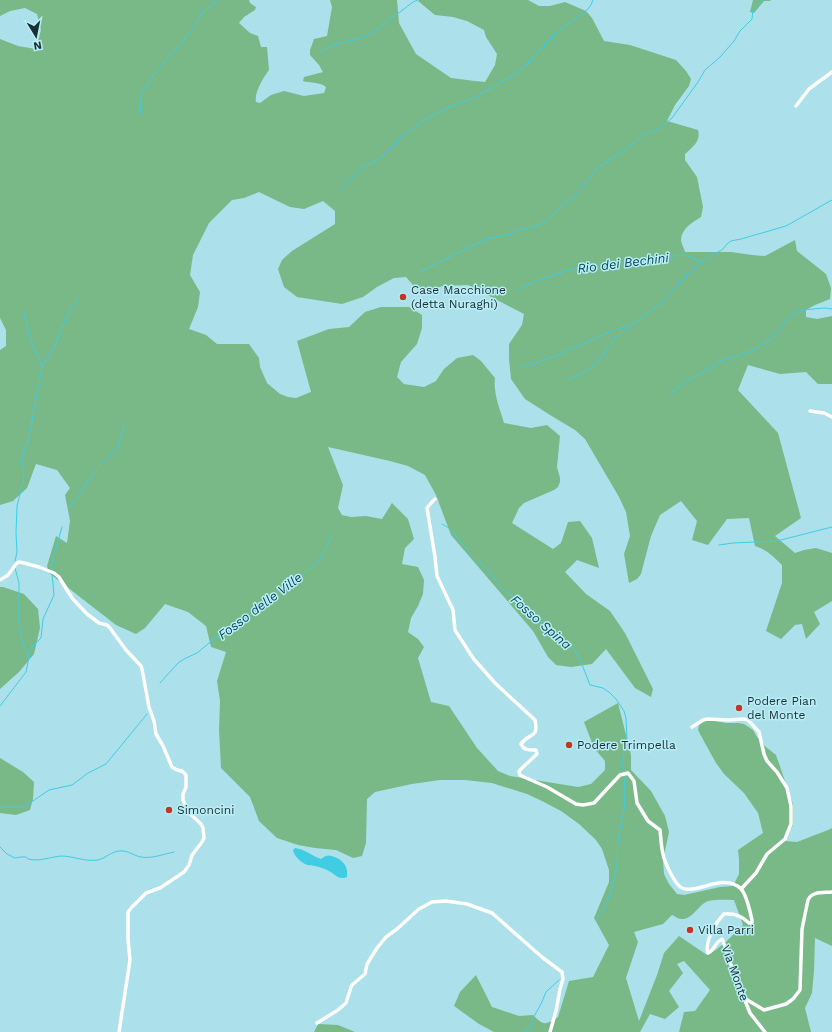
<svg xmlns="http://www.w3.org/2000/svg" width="832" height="1032" font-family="'Work Sans',sans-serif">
  <rect width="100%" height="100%" fill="#ace0ea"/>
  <path fill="#78b987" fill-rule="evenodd" d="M0,0H249L250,3L256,7L255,10L244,17L239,23L250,33L258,36L261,47H267L269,70C263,78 254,93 256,102L260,103L271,95L284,91L304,96L324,93L326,87C321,82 310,83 303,81L304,77L323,72L319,65L310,55V50L314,39L327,36L332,7L330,0H397L399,23L416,54L451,78L475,81L485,82L495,65L497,54L486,37L484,30L467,21L453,17L435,15L418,1L419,0H528L539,6H550L565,2L586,11L592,18L604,41L630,45L676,60L686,71L691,79L689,86L675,105L667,121L698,130C701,141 693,147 685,154V160L697,177L703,207L701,217C693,222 682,228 681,239C681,243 684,248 685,252H731L752,255L765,256L795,240L797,251L826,274L831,288L830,299L815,305L806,310V317L817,319L832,316V384H818L806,372L780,374L748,365L738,390L778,433L801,518L775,536L795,553L804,550L816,548L832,553V601L814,612L820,624L806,639L802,624L795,625L781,639L766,631L782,583V565C774,557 766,549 755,546L749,518L727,519L708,545L692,540L697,521L681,501L660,515L651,536L641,574L637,579L629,583L624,554L630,536L626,512L619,497L585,439L575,430L550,415L525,399L511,379L509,359V344L522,325L524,314L468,285L443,286L420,293L406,277L394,278L377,287L363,297L342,304L297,297L284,287L278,269L282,260L292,251L335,224V211L323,201L304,209L290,207L259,192L244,198L232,200L209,223L193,255L190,275L200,292L198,307L189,329L206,335L217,344H249L259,358L260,367L267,383L280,394L288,397L296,398L311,392L297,341L329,329L349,327L365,312L381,307H409L422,315V328L417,344L401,362L397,377L404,384L424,387L436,381L444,369L457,358L473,355L481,361L495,378C493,393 500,409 504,423L531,428L547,425L560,436L557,467L560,478V482L558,487L554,490L524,503L519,508L512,523L553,549L561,543L568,522L580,521L592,538L599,568L577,560L565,572L586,594L610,611L625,633L653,689L651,697L635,688L606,649L592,664L571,667L556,665L548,657L533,631L451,535L436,495L425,475L408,466L390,461L328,447L343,485L338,508L342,515L351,517L366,516L382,519L392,503L408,519L414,539L405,548L402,564L418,567L424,580L423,594L418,606L411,618L408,632L418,639L424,647L418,658L431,702L449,706L477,748L498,771L510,776L578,787L591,784L605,770V761L594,748L584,722L618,703L631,755V770L651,791L665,816L669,832L663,860L664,874L669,884L677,894L684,895L720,887L733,886L739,874V859L738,850L763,833L758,813L744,793L724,774L716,763L700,734L698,730L699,725L705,721L710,720L726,723H738L744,724L753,730L757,737L766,747L776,755L793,804V825L785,841L797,842L828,830L832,828V946L815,938L814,971L812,993L805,1008L811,1032H679L684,1012L695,1011L710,990L684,961L677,964L683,973L669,991L679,1007L665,1019L650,1014L640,1032H494L479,1024L454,1006L460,992L476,975L492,1007L519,1016L533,1015C544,1026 545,1025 558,1017L569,981L593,977L609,945L594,918L609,882V870L602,849L596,840L579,824L561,811L542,801L527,794L492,783L465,780H440L412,784L375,792L367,799L366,843L362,856L353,858L336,850L315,848L298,845L277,838L259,821L250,797L221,768L219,730L220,701L217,681L226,652L211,647L206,626L188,612L165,604L145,628L136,634L116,625L49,573L47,566L56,536L67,543L70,521L65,495L70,488L57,470L36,464L27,488L13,501L0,505V350L6,346V330L0,318V39L18,46L36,49L41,30L37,14L25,8L10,11L0,16ZM734,900L743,925C732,936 721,948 707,955L679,936L664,953L657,975L639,1021L626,978L638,942L634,932L663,924L672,915C675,916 678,919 681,919C692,920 698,906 706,902C712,899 728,900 734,900Z
    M753,0H771L770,1H764L754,13L750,12Z
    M0,587H3L24,594L38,609L40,628L34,654L19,672L0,689Z
    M0,758L23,772L34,782L33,799L30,810L16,815L0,813Z
    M318,1024L338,1025L355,1032H314Z"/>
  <path fill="#40cde3" d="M295,848C305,849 312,856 321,859C327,854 330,855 337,858C345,862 348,868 347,877C339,881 334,873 327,870C323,868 319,867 315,866C312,865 308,866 305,864C300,861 294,856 293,850Z"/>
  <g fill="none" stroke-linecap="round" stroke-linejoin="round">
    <path stroke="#40cde3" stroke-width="1" d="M320,53C333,41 350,43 364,37C372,33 379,28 385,23C395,16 404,9 413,2L418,0
      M141,115L140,104L142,93L154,74L184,40L189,32L197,23L201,14L218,0
      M339,192L357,172L366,166L376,161L383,156L406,133L422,121L447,108L474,98L512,76L524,67L531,60L539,50L559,30L577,18L588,9L591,5L593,0
      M420,272L477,243L490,238L509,235L514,232L538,225L545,222L559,209L576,195L595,171L601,166L633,144L643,135L660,128L672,118L698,82L705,70L720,57L734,41L740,31L752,19L753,10L755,7L763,0
      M519,289L539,280L572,269L590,266L614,264L643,258L657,260L664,257L681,255L689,256L702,262
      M23,310L30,338L42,366
      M523,367C559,358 591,337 627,326
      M569,380L586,371L597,363L615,338L626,329L639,320L663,302L677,286L698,265L712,255L722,250L728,243L731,241L741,239L786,226L832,200
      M670,394L685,383L697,375L710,368L720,361L740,355L756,349L773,337L789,318L794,314L802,310L825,308L832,309
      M71,508L75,500L95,471L118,447L124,425
      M442,524L449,528L473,556L485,567L491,575L503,589L534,614L557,640L573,648L575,651L583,667L590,685L603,688L610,693L616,699L624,711L626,718L627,739L624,750L622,766L624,773
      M719,545L733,543L777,541L832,527
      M15,561L17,552L16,533L17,506L24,478L22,457L29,437L42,367L55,346L65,320L71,309L79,298
      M52,570V563L62,527
      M29,655L31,648L41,638L43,619L54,595L52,574
      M160,683L178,663L184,659L197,653L214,639L243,622L259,606L285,585L305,573L320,559L332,536
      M0,706L26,672L29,657L23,644L19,623V583L15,568
      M0,807H24L49,790L72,785L88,773L106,764L147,714
      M0,847L7,854L15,858L21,857H26L28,859C39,862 50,857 61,856C73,856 85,862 98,860C106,858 112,851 120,851C128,850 134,856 141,857C151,859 164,854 174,852
      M598,919L607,902L611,891L617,866L618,839L625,805L624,794L625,777
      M523,1032L530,1029L532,1020L541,1004L546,992L559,980"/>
    <path stroke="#fff" stroke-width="3.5" d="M796,106L809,89L832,72
      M810,411L824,413L832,417
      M435,499L431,503L427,508L435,557L437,576L453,610L455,630L473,658L495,683L535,720C539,740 529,732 521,744C524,751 530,750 536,750L537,754L520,770L519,772L520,775L524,777L547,787L576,804L583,805L594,803L620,775L628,773L634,781L637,803L648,821L660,830C661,838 661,846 663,854C664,861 675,885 682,888C696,895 724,872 741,889C747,895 750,912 752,920V923H749C742,916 735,913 724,914C717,921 704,942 708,953C714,951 715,942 722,939L723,941L732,968L750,1013L765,1032
      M0,580L8,575L16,564L19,562L24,563L39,567L54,573L59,577L72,598L87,614L99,623L107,625L110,628L126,650L141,666L142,669L149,707L154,721L156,734L163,746L172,767L177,770L182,771L186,775V787L183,794V800L188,812L201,824L203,828L204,838L202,842L192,855L189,865L184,872L160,888L146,893L132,907L128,912V939L130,960L119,1032
      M692,727L703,720L707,719L729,720L743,719L748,720L759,732L764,754L767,761L777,772L787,788L791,806V824L785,839L767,854L756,873L741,889
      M744,998L764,1010L786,1004L793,999L800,990L802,929L808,900C812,891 823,893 832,892
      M317,1023L338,1010L346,1003L351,987L352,985L365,974L367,964L377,948L386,937L397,929L419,909L432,902L446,901L467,904L492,913L543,958L562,972L563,979L560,989L556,1011L550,1032"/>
  </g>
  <g fill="#c23625" stroke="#b9edf7" stroke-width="1.5">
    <circle cx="403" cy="297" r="4"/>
    <circle cx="739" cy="708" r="4"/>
    <circle cx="569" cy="745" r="4"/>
    <circle cx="169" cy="810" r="4"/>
    <circle cx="690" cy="930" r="4"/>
  </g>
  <g text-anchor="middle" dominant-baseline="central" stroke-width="3" stroke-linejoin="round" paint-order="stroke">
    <g font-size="12" fill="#1a2f32" stroke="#b9edf7" text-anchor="start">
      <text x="411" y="290">Case Macchione<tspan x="411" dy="14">(detta Nuraghi)</tspan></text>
      <text x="747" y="701">Podere Pian<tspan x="747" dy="14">del Monte</tspan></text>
      <text x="577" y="745">Podere Trimpella</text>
      <text x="177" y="810">Simoncini</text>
      <text x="698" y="930">Villa Parri</text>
    </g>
    <g font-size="12" fill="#1a2f32" stroke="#b9edf7">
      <text transform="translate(735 973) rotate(70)">Via Monte</text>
    </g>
    <g font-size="13" font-style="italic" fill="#094851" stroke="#b9edf7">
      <text transform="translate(623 263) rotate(-7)">Rio dei Bechini</text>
      <text transform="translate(260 606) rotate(-37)">Fosso delle Ville</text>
      <text transform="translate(541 622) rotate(41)">Fosso Spina</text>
    </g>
  </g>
  <g transform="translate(36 36) rotate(170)" stroke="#b9edf7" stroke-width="3" paint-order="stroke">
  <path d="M0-3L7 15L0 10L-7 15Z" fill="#1a2f32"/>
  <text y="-6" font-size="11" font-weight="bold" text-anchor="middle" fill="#1a2f32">N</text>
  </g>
</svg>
